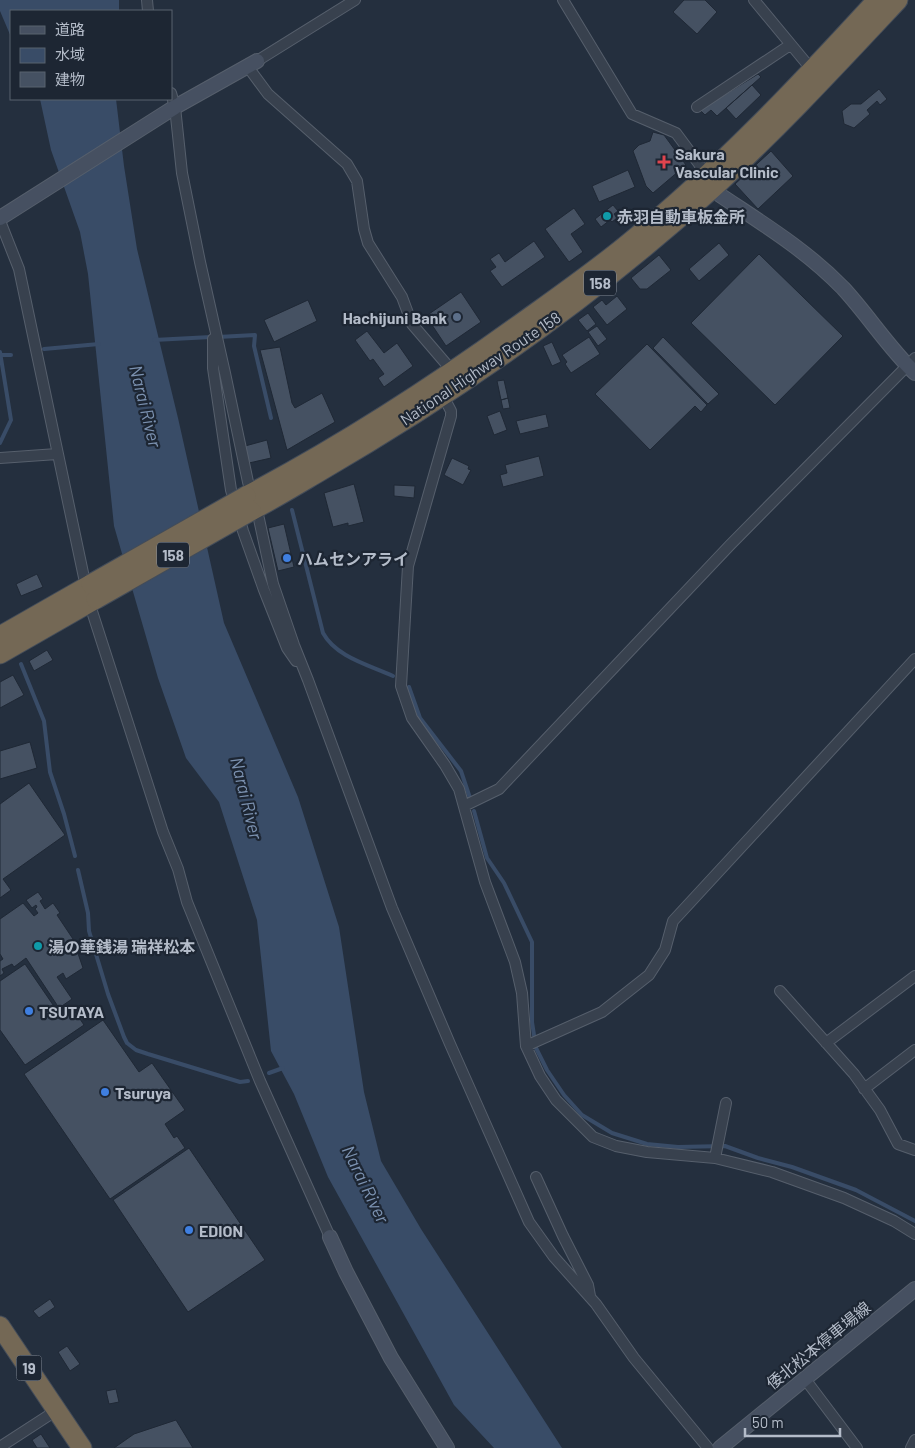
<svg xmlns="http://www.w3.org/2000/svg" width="915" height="1448" font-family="Barlow,'Noto Sans JP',sans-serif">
  <rect width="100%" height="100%" fill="#242f3e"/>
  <path fill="#394c67" d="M0,0H119V11H11V37L0,11Z
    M40,99H116L124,166L137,249L178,418L224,623L298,797L339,927L364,1092L381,1161L421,1229L562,1448H494L454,1405L328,1177L294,1094L271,1051L257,920L219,802L186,758L158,678L114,526L88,274L80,232L51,150Z"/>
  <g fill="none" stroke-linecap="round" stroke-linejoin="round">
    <path stroke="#394c67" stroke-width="4" d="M218,337L255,335L254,346L271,418
      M154,340L211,337
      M44,349L99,344
      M0,352L11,420L0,443
      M1,355H11
      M292,510L323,633C336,657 369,665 393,676
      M21,664L44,721L50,772L64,814L75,856
      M409,687L420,718L461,771L470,798
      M474,811L487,858L504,883L532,942V1022L536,1048L547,1070L564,1095L582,1115L612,1133L647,1144L678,1147L725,1146L758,1158L792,1167L856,1190L915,1221
      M78,870L88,913L89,931L108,994L124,1037L127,1043L136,1050L148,1054L240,1082L248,1081
      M269,1073L283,1068"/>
  </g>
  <path fill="#455162" stroke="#1f2835" d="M684,0H705L717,12L697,34L673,12Z
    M758,74L761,77L717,116L711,110L705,115L700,110Z
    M752,85L761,95L736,119L726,108Z
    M879,89L887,99L880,105L877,101L867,110L870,114L854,128L844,124L842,111L851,104H861Z
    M653,132L664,135L686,165L653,193L646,186L633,151L639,145L650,141Z
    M771,151L793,176L758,209L735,184Z
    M628,170L635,187L599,202L592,186Z
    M613,205L618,211L614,214L617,218L612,222L610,220L601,227L595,219Z
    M574,208L585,224L571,234L583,252L569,262L545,229Z
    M534,241L545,257L502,287L490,271L496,267L490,259L499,253L505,262Z
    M719,243L729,255L699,281L689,269Z
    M759,254L843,336L775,405L691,323Z
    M659,255L671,270L647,289H640L631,278Z
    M461,292L481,322L446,346L426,316Z
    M617,296L627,309L607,325L593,307L602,300L606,305Z
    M308,300L317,321L274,342L264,320Z
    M588,313L596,324L587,331L578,320Z
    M597,326L607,339L598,346L588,332Z
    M367,331L384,353L397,343L413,366L384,387L378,378L384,374L373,359L370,361L355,340Z
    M589,337L600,354L571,373L565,364L567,362L562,355Z
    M663,337L719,394L708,404L653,348Z
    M552,342L561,362L552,366L543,346Z
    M647,344L707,405L701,412L695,406L650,450L595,394Z
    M280,347L292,403L295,408L322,393L335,422L287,450L260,350Z
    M504,380L508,398L501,400L497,381Z
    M508,398L510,408L503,409L501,400Z
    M500,411L507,430L494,435L487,416Z
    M546,414L549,427L520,434L516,421Z
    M267,440L271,458L249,463L245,446Z
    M539,456L544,476L503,487L500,475L507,473L505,465Z
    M452,458L469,466L468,469L471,470L463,485L444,475Z
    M354,484L364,522L348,526V523L333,527L324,493Z
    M394,485L415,486L414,498L394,496Z
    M284,524L294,567L278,571L268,528Z
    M37,574L43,587L21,596L16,584Z
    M47,650L53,660L34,671L29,661Z
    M13,675L24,695L0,708V682Z
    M30,742L37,768L0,779V751Z
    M29,783L65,835L3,879L11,890L0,898V804Z
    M38,892L43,899L40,901L45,909L53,903L60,913L57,915L73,939L83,968L66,979L63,973L57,977L72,999L59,1008L26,958L14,967L12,964L2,969L4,973L0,976V961L3,959L0,954V919L23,903L34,916L38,913L35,909L37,907L36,905L32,908L26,900Z
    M25,964L60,1015L72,1007L84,1025L25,1065L0,1030V981Z
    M103,1020L139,1072L152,1063L185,1110L165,1124L174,1138L177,1136L185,1148L110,1199L24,1074Z
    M189,1148L265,1260L188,1312L113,1200Z
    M50,1299L55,1307L39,1318L33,1311Z
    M67,1346L80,1364L70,1371L58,1352Z
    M116,1389L119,1402L109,1404L106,1391Z
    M176,1420L193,1448H114L134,1434Z
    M41,1434L50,1448H37L32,1440Z"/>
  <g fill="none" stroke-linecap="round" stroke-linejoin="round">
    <g stroke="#565f6c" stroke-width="12">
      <path id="street" d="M147,0L148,11
        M563,0L632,114L676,133L699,164L705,176
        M754,0L812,70
        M257,61L355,0
        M248,67L268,94L347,164L357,181L364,229L368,243L402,297L412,324L454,373
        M171,93L175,107L182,173L200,262L225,373L248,482L259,519L273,584L294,645L308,680L392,908L450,1044L529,1222L554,1257L596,1304L634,1358L708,1448
        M697,107L790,45
        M0,221L19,269L86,587
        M213,339V368L231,490L243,531L264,590L287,648L296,661
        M441,392L451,411V416L408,566L401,686L412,718L445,765L459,789L485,882L515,962L522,993L526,1046L540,1076L556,1100L593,1137L616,1146L647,1152L715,1158L772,1172L844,1198L894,1221L915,1234
        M0,458L57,454
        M89,602L163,832L178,869L187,902L260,1081L330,1237
        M464,806L499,789L730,545L915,358
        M780,991L854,1074L880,1110L898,1144L915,1150
        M826,1043L915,976
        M526,1046L602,1012L649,975L665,950L673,921L915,659
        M864,1089L915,1050
        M715,1158L726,1103
        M536,1177L563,1236L588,1285L590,1296
        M805,1379L857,1448
        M0,1447L57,1410
        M911,1448L915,1440"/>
    </g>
    <g stroke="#565f6c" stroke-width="16">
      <path id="secondary" d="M708,182L711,189C758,221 803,247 843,288C868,315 888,347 915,373
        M0,218L175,107L257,61
        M330,1237L346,1272L391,1358L447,1448
        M720,1448L915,1289"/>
    </g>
    <g stroke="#434c59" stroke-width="21">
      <path id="highway" d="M246,496C341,446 431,388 517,326C556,298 595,271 631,241C720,169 800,84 877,0
        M251,511C274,499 297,485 319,472C459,391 591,298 711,190C777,130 837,65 898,0
        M0,636L91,584
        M0,654L96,599
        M0,1326L82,1448"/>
    </g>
    <use href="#street" stroke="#38414e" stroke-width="10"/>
    <use href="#secondary" stroke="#465061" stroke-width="14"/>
    <use href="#highway" stroke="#746855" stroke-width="19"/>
    <g stroke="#434c59" stroke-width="21" stroke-linecap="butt">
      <path id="highway-bridge" d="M91,584L246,496
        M96,599L251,511"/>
    </g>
    <use href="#highway-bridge" stroke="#746855" stroke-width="19"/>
  </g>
  <path fill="#e0444e" stroke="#1d2633" stroke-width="2" d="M661.5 154.5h5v5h5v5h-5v5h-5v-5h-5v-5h5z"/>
  <g fill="#0f9aa8" stroke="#1d2633" stroke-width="2">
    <circle cx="607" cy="216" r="5"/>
    <circle cx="38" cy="946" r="5"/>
  </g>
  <circle fill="#5c6f8a" stroke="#1d2633" stroke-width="2" cx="457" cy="317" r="5"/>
  <g fill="#3f7fe0" stroke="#1d2633" stroke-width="2">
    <circle cx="287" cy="558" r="5"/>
    <circle cx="29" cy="1011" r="5"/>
    <circle cx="105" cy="1092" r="5"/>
    <circle cx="189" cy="1230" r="5"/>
  </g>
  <g text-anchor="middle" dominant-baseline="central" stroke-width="4.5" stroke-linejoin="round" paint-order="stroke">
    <g fill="#1d2633" stroke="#878f9c" stroke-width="1">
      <rect x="584" y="270.5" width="32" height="25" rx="4"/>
      <rect x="157" y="542.5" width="32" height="25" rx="4"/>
      <rect x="16.5" y="1355.5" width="25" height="25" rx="4"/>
    </g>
    <g font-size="15" font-weight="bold" fill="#b4bcc9">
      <text x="600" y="283">158</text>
      <text x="173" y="555">158</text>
      <text x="29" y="1368">19</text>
    </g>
    <g font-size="16" font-weight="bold" fill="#b4bcc9" stroke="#1d2633" text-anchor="start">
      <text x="675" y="153">Sakura<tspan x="675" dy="18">Vascular Clinic</tspan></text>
      <text x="617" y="216">赤羽自動車板金所</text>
      <text x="447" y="317" text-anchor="end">Hachijuni Bank</text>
      <text x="297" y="558">ハムセンアライ</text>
      <text x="48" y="946">湯の華銭湯 瑞祥松本</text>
      <text x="39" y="1011">TSUTAYA</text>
      <text x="115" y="1092">Tsuruya</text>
      <text x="199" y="1230">EDION</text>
    </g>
    <g font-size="16" fill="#b4bcc9" stroke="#1d2633">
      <text transform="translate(480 368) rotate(-34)">National Highway Route 158</text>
      <text transform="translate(818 1345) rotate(-39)">倭北松本停車場線</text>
    </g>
    <g font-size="18" font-style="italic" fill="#7c92b1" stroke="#1d2633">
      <text transform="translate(146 406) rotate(76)">Narai River</text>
      <text transform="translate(247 798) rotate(76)">Narai River</text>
      <text transform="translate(366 1184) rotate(64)">Narai River</text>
    </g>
  </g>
  <rect x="10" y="10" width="162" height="90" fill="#1d2633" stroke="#59626f"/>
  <rect x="20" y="26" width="25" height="8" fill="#465061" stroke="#59626f"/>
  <text x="55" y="35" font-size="15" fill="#b4bcc9">道路</text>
  <rect x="20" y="48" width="25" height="15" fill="#394c67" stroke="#59626f"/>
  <text x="55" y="60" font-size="15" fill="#b4bcc9">水域</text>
  <rect x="20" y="72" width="25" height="15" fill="#455162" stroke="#59626f"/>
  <text x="55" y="85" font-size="15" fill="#b4bcc9">建物</text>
  <path d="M745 1428v8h95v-8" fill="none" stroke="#b4bcc9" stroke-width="2.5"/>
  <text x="752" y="1428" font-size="15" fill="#b4bcc9" stroke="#1d2633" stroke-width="4" paint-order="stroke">50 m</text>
</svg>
